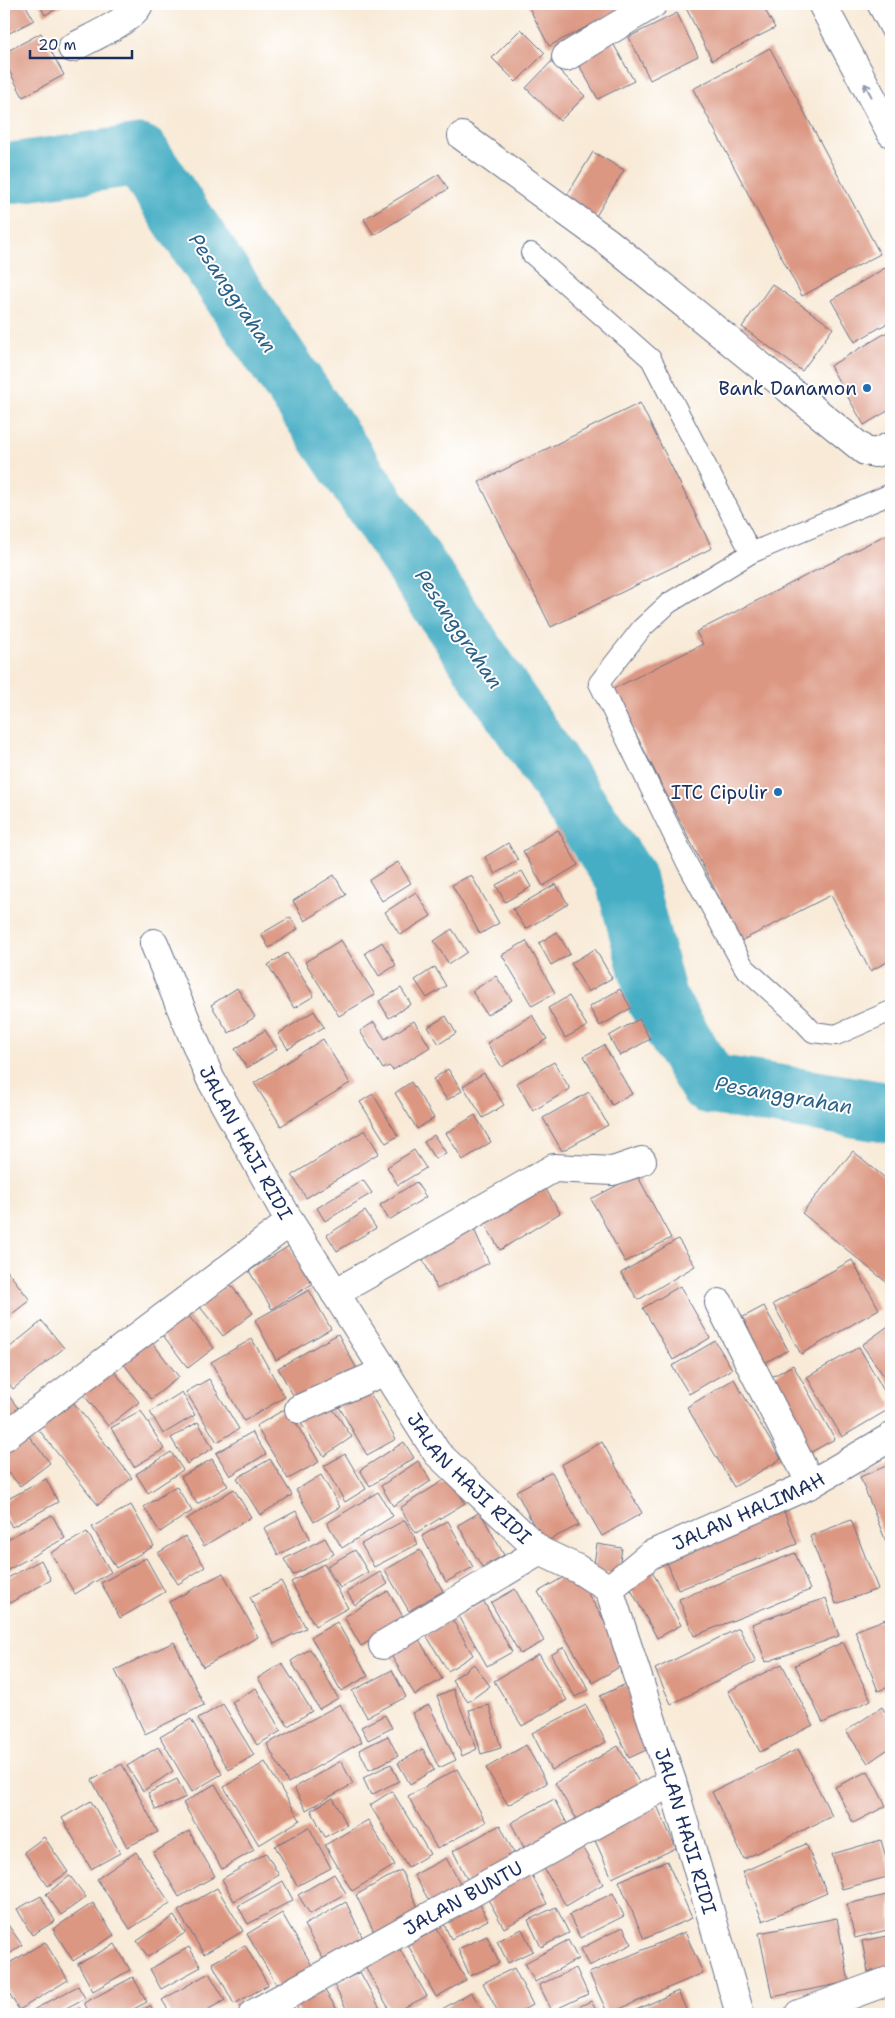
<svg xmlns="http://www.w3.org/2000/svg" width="895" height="2018" font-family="'Shantell Sans',sans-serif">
  <rect width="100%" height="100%" fill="#fff"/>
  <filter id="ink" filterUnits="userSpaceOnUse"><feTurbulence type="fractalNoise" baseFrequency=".02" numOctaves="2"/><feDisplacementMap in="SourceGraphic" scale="10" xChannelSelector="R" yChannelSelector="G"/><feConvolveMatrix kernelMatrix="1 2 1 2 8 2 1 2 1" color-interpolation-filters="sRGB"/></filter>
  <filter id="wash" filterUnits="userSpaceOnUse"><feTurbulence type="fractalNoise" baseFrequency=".0096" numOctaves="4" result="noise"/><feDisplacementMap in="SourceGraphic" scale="20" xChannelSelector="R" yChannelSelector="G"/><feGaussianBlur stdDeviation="1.12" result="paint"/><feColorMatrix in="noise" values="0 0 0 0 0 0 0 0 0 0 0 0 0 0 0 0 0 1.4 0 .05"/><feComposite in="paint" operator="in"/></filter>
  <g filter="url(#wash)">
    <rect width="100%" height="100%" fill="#f8ead7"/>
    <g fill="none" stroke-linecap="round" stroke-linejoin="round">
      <path stroke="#45adc4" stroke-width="61" d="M4,174L140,155L625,877L657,1000L709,1084L891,1113"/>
    </g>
    <g id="blocks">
      <path fill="#dc9782" d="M4,4H25L34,20L4,36Z
        M39,4H66L45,15Z
        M527,4H617L620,10L549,46Z
        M684,4H762L775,28L712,60Z
        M677,13L698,56L650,80L629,37Z
        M521,29L545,53L516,82L492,58Z
        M41,33L64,75L23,97L4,61V53Z
        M609,36L634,81L598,99L574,56Z
        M770,48L880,254L802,296L693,89Z
        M551,62L585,96L560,121L526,88Z
        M593,152L624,170L593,221L563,202Z
        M439,174L448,189L374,235L364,219Z
        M885,268L891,279V321L855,342L831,300Z
        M772,284L833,328L802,371L742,327Z
        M891,330V409L864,425L830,366Z
        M640,403L712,548L551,627L479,482Z
        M891,532V960L870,971L831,895L741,941L613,689L703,644L696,632Z
        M558,830L578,865L543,886L523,851Z
        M508,843L518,860L495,874L485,857Z
        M398,862L411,883L382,901L369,880Z
        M522,871L531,887L505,902L496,885Z
        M334,875L346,895L305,921L293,901Z
        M471,875L499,923L480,934L452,885Z
        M556,884L568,904L526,929L513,909Z
        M416,892L431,916L400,935L385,912Z
        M290,917L298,929L269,948L261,934Z
        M452,929L467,952L449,964L434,941Z
        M557,932L570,954L551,965L539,943Z
        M341,940L375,995L339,1016L305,962Z
        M526,941L555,993L532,1006L502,955Z
        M382,942L396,965L379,976L365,953Z
        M595,949L612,978L588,992L571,963Z
        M287,953L314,996L294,1008L268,965Z
        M435,967L446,986L427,998L415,980Z
        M496,976L512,1000L487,1015L472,991Z
        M237,988L255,1017L229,1033L211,1005Z
        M401,988L411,1004L389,1018L379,1001Z
        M620,989L631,1008L600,1026L589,1007Z
        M569,996L587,1026L565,1038L548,1008Z
        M314,1011L324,1027L288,1049L278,1034Z
        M532,1015L547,1039L502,1067L487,1043Z
        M446,1016L456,1033L439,1044L428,1027Z
        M639,1019L650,1039L620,1056L609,1036Z
        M414,1021L430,1047L393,1070L389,1066L383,1069L360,1031L374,1022L385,1039Z
        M265,1030L277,1049L247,1068L235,1049Z
        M323,1039L350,1083L281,1126L254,1083Z
        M604,1045L632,1094L612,1105L584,1056Z
        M554,1062L570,1089L533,1111L517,1083Z
        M448,1069L462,1091L447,1100L433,1079Z
        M484,1073L504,1105L483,1118L463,1086Z
        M411,1082L434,1118L417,1129L395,1093Z
        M589,1092L608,1125L562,1151L543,1118Z
        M373,1094L398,1136L386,1143L360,1102Z
        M475,1115L491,1142L463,1160L446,1133Z
        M365,1130L379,1153L306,1198L292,1175Z
        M434,1135L446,1153L435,1159L424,1142Z
        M414,1150L426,1168L398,1185L387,1167Z
        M853,1151L891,1183V1286L802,1213Z
        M637,1175L671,1238L625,1262L591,1199Z
        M363,1180L372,1193L325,1221L317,1208Z
        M541,1181L560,1213L500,1250L481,1218Z
        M416,1182L426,1197L389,1220L380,1205Z
        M365,1211L376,1228L337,1251L327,1235Z
        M473,1227L489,1263L437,1289L420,1253Z
        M678,1239L695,1266L638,1300L621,1273Z
        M289,1246L312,1284L272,1309L249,1271Z
        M852,1260L879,1309L801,1354L773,1304Z
        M4,1267L30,1300L4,1320Z
        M229,1283L253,1313L223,1336L200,1307Z
        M680,1286L710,1338L673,1360L643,1308Z
        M309,1290L331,1329L276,1360L255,1320Z
        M764,1306L788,1350L755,1368L732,1323Z
        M184,1310L214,1348L188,1368L159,1330Z
        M42,1321L64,1348L13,1389L4,1378V1352Z
        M891,1324V1386L862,1345Z
        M144,1332L179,1377L151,1399L116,1354Z
        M338,1334L359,1373L299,1406L278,1368Z
        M252,1339L285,1397L244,1421L211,1362Z
        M715,1341L732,1369L689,1394L672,1366Z
        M859,1347L891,1403V1408L842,1437L807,1377Z
        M793,1365L835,1439L802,1457L761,1383Z
        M110,1366L139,1402L108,1426L80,1390Z
        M209,1379L239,1429L217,1442L186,1392Z
        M734,1379L781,1459L734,1487L687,1407Z
        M367,1388L396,1439L367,1455L338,1405Z
        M182,1392L195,1415L163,1434L150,1412Z
        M67,1394L132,1478L98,1505L32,1421Z
        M9,1396L23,1415L4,1427V1401Z
        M326,1399L352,1437L324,1456L298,1419Z
        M287,1408L319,1462L288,1479L256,1426Z
        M141,1411L164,1449L134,1467L111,1428Z
        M198,1422L213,1448L187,1464L171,1438Z
        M24,1430L50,1463L20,1486L4,1467V1446Z
        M252,1432L266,1454L230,1476L216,1453Z
        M404,1442L414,1458L370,1486L360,1470Z
        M602,1442L642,1513L602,1536L561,1465Z
        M171,1452L183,1470L148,1493L136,1474Z
        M345,1454L366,1489L345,1502L324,1466Z
        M212,1459L228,1486L197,1504L181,1477Z
        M270,1459L292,1495L260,1515L237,1478Z
        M418,1461L431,1481L393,1506L381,1486Z
        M891,1464V1554L860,1477Z
        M552,1472L579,1525L543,1543L516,1491Z
        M321,1475L340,1507L314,1522L296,1490Z
        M449,1477L465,1503L416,1533L400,1508Z
        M46,1479L58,1502L12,1527L4,1513V1501Z
        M176,1486L192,1511L160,1532L144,1507Z
        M234,1489L251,1517L204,1546L187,1519Z
        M378,1492L393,1516L342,1548L327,1523Z
        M131,1505L154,1546L116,1568L92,1527Z
        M782,1506L797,1544L678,1590L663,1552Z
        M296,1511L310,1538L278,1555L264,1528Z
        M480,1512L504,1555L482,1567L458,1525Z
        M52,1515L65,1538L6,1571L4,1567V1541Z
        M405,1520L418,1544L374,1567L361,1544Z
        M851,1520L878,1589L836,1604L810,1536Z
        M448,1521L473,1567L446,1582L422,1536Z
        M87,1532L111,1572L75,1594L51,1553Z
        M185,1536L205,1567L178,1584L158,1553Z
        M325,1538L334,1554L293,1575L284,1559Z
        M597,1544L622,1548L618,1575L593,1570Z
        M355,1550L368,1572L340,1588L327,1566Z
        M420,1550L443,1591L409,1611L385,1570Z
        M795,1553L810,1590L694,1636L679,1599Z
        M146,1558L165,1592L120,1618L101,1583Z
        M41,1560L51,1580L6,1605L4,1601V1580Z
        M324,1564L348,1608L315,1626L291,1582Z
        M574,1571L629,1661L593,1683L538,1592Z
        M652,1571L681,1625L657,1638L628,1584Z
        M380,1572L388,1584L355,1605L347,1592Z
        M223,1573L258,1637L203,1667L169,1602Z
        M281,1581L306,1628L274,1644L250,1597Z
        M515,1589L544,1641L520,1654L491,1603Z
        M388,1591L405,1620L361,1646L344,1617Z
        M826,1598L839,1636L766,1662L752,1624Z
        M484,1602L512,1652L487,1666L459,1616Z
        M891,1617V1686L878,1691L855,1631Z
        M452,1619L473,1655L448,1671L426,1635Z
        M337,1622L368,1676L341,1691L311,1637Z
        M739,1628L756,1662L671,1704L655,1669Z
        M417,1636L442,1679L415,1695L389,1652Z
        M174,1642L204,1705L145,1734L115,1670Z
        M843,1642L871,1700L823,1723L795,1665Z
        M564,1647L589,1690L575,1697L551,1655Z
        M310,1649L338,1698L319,1709L291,1661Z
        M539,1654L567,1700L522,1726L494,1681Z
        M282,1663L312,1711L288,1726L258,1678Z
        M474,1664L490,1686L468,1702L452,1680Z
        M782,1664L813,1725L760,1752L728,1691Z
        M392,1670L406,1697L367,1717L352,1691Z
        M626,1684L655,1746L629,1758L600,1696Z
        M256,1688L281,1731L257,1745L232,1702Z
        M453,1689L477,1749L462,1756L437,1696Z
        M223,1704L254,1755L229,1770L198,1719Z
        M340,1704L362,1742L288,1783L267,1744Z
        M429,1705L456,1760L439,1768L412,1713Z
        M489,1705L501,1748L481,1754L469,1710Z
        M586,1705L606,1742L551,1770L532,1733Z
        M882,1707L891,1721V1747L868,1763L846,1731Z
        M385,1715L392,1728L368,1740L361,1727Z
        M191,1719L222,1774L192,1792L160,1737Z
        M388,1736L398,1756L369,1770L359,1750Z
        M526,1745L547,1783L508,1805L486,1768Z
        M618,1746L644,1791L582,1828L555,1783Z
        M158,1747L173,1771L143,1791L127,1766Z
        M423,1749L434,1770L410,1784L398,1763Z
        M798,1749L832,1816L744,1859L712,1792Z
        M341,1761L353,1784L306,1810L294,1788Z
        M265,1762L300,1820L259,1845L224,1787Z
        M122,1764L158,1832L127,1847L92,1780Z
        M391,1764L399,1781L371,1795L363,1778Z
        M457,1769L486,1822L437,1849L408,1796Z
        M868,1771L886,1806L853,1823L835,1787Z
        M177,1779L186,1797L156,1810L148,1793Z
        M215,1784L254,1850L222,1869L183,1803Z
        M392,1791L430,1854L408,1867L370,1805Z
        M333,1798L347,1825L325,1837L311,1810Z
        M554,1799L570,1829L527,1853L511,1823Z
        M91,1801L120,1853L91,1869L62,1818Z
        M655,1801L676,1848L612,1878L593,1836Z
        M368,1820L395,1865L352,1891L325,1845Z
        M500,1825L517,1859L470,1885L453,1851Z
        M309,1827L331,1868L297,1886L275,1846Z
        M189,1831L215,1876L179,1897L153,1853Z
        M44,1837L68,1872L48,1886L24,1852Z
        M881,1840L891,1876L842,1889L832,1854Z
        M580,1843L603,1884L566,1906L542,1865Z
        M806,1844L827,1893L763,1921L742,1872Z
        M136,1852L170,1903L130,1929L97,1879Z
        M266,1853L279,1875L234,1901L222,1879Z
        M446,1858L465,1892L434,1909L414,1875Z
        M667,1861L692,1918L644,1939L619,1881Z
        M401,1870L421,1914L378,1940L356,1895Z
        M529,1870L547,1904L504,1928L485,1894Z
        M334,1874L346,1893L310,1914L298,1895Z
        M70,1876L86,1897L61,1915L46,1894Z
        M283,1881L293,1900L248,1924L238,1906Z
        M217,1888L243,1931L204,1954L178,1911Z
        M613,1893L624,1916L580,1938L569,1915Z
        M891,1894V1929L855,1938L847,1904Z
        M41,1896L55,1921L32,1935L17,1909Z
        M477,1899L488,1920L451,1939L441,1918Z
        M346,1902L365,1943L327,1966L304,1925Z
        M93,1903L114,1935L73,1961L53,1929Z
        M556,1907L569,1933L541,1947L528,1920Z
        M282,1913L314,1969L279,1989L247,1934Z
        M174,1916L185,1933L148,1957L137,1941Z
        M837,1918L849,1982L772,1997L759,1933Z
        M4,1919L22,1945L4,1958Z
        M623,1927L632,1944L589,1966L580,1949Z
        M437,1929L466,1980L436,1997L408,1945Z
        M522,1929L533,1951L508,1963L497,1941Z
        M685,1932L703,1973L608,2014L589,1973Z
        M891,1935V1967L868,1972L862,1941Z
        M487,1936L499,1963L470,1976L458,1949Z
        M568,1940L578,1959L535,1982L525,1963Z
        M45,1942L68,1980L19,2010L4,1984V1966Z
        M115,1944L130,1970L93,1991L78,1964Z
        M245,1945L268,1985L234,2004L212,1963Z
        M189,1947L201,1967L161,1989L150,1969Z
        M399,1948L427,1996L392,2014L365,1967Z
        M514,1968L533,2005L514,2014H499L483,1983Z
        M576,1968L588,1994L552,2011L539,1985Z
        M360,1972L383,2014H349L334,1985Z
        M209,1973L225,2000L200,2014H171L162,2000Z
        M133,1977L147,2002L124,2014H90L84,2003Z
        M78,1986L85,1998L55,2014H36L33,2010Z
        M322,1986L340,2014H301L292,1999Z
        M678,1991L688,2014H627Z
        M471,1992L485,2014H434Z
        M591,2001L598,2014H564Z
        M150,2006L155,2014H134Z
        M80,2008L83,2014H67Z"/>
    </g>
  </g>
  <g filter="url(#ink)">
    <use href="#blocks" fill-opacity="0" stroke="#687088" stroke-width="1"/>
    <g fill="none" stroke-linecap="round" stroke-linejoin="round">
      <g stroke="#687088" stroke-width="22">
        <path id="service" d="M877,4L891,30
          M531,253L651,359L751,553L891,494
          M751,553L669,603L642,628L599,683L688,865L744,967L800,1018L813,1032L836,1035L891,1011"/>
      </g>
      <g stroke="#687088" stroke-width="30">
        <g id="minor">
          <path d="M72,48C88,39 133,20 139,4"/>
          <path d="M566,57L653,4"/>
          <path d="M462,136L608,242L865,451L875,453L891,446"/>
          <path id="s1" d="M154,943L210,1078L290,1222L437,1453L540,1551L578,1569L609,1589L672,1782L740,2014"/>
          <path d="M335,1293L554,1168L613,1171L642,1161"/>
          <path d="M719,1303L811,1484"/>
          <path d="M299,1409L385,1371"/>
          <path d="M4,1437L290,1222"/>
          <path id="s2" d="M609,1589L650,1555L811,1484L891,1437"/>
          <path d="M383,1645L540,1551"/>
          <path id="s3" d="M253,2014L672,1782"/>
          <path d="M799,2014L891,1980"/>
        </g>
      </g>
      <g stroke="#687088" stroke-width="30">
        <path id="primary" d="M822,4L891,133"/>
      </g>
      <use href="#service" stroke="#fff" stroke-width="20"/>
      <use href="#minor" stroke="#fff" stroke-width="28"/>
      <use href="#primary" stroke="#fff" stroke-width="28"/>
    </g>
    <defs><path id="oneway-shaft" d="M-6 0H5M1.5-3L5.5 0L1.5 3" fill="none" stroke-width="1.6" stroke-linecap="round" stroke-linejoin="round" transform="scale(1.25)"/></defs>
    <use stroke="#8d97ae" href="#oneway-shaft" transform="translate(868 90) rotate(-118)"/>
  </g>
  <g fill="#1f6fb2" stroke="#fff" stroke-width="2">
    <circle cx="867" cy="388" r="5"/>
    <circle cx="778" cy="792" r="5"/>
  </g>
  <g text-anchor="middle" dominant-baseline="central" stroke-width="4" stroke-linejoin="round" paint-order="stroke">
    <g font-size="19" fill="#1b2f5e" stroke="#fff" text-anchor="end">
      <text x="857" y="388">Bank Danamon</text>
      <text x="768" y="792">ITC Cipulir</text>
    </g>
    <g font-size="19" fill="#1b2f5e" stroke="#fff">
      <text stroke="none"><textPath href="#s1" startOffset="220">JALAN HAJI RIDI</textPath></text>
      <text stroke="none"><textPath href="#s1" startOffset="625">JALAN HAJI RIDI</textPath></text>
      <text stroke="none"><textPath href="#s2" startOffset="161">JALAN HALIMAH</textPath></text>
      <text stroke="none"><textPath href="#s1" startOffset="1060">JALAN HAJI RIDI</textPath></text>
      <text stroke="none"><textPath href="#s3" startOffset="240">JALAN BUNTU</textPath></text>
    </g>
    <g font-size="20" font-style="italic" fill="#2c6187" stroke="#fff">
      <text transform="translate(233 293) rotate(56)">Pesanggrahan</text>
      <text transform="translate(459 629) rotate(56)">Pesanggrahan</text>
      <text transform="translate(784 1095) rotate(10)">Pesanggrahan</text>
    </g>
  </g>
  <rect width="895" height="2018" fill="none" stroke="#fff" stroke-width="20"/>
  <path d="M30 50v8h102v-8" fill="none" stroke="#1b2f5e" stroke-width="2.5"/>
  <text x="38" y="50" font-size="15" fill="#1b2f5e" stroke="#ffffff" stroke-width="4" paint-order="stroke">20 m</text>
</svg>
